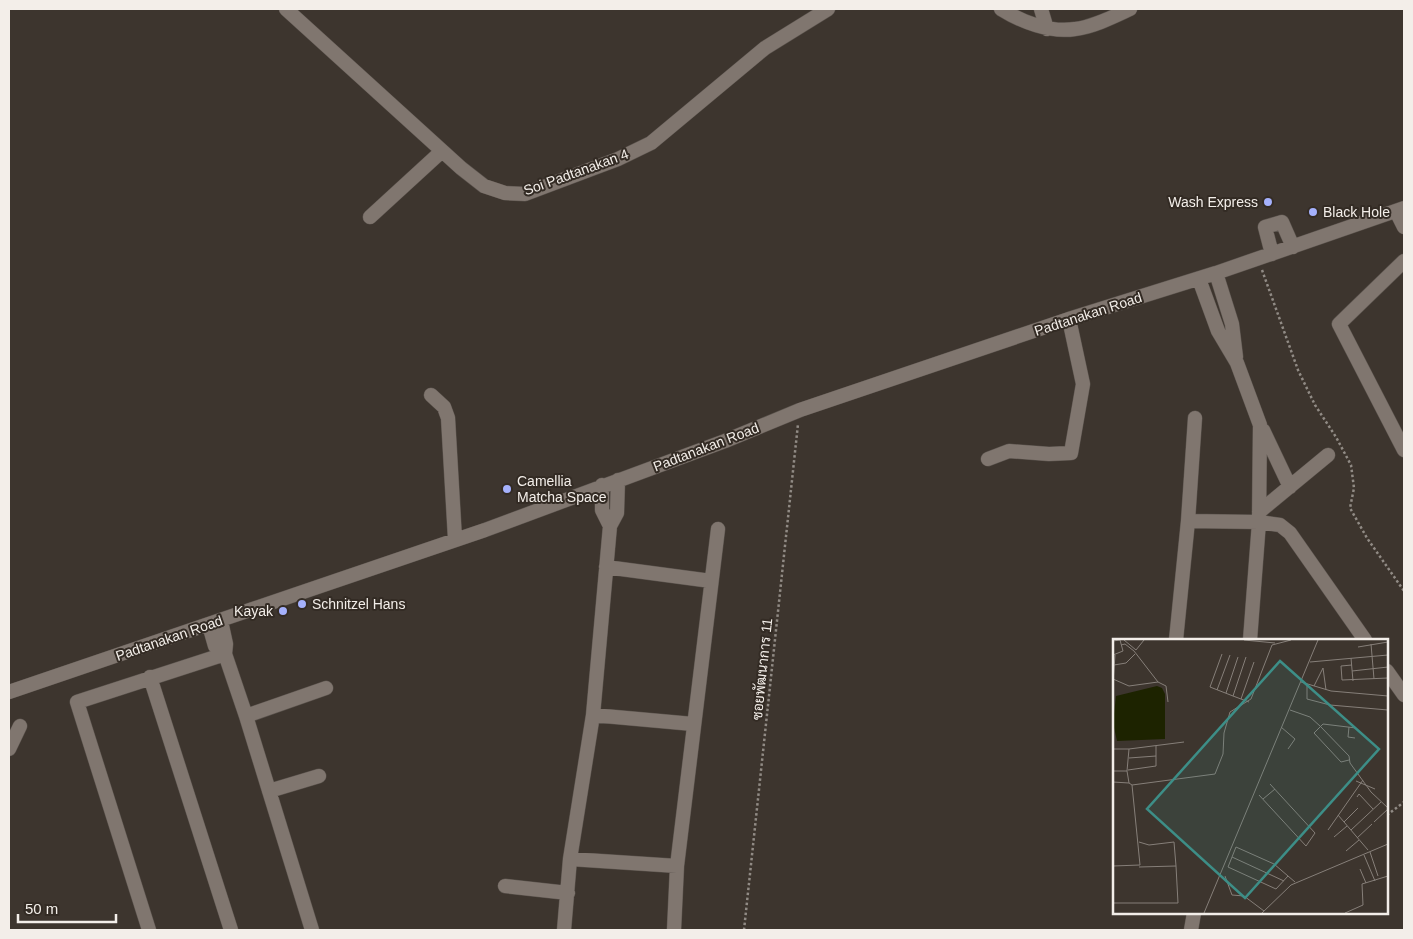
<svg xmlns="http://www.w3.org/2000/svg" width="1413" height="939" font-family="Helvetica,Sarabun,sans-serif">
  <rect width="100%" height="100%" fill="#3d352e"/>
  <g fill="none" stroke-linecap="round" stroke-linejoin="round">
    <g stroke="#5a534d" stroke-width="15">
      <path id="minor" d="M286,9L461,168L484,186L505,193L525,194L618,159L651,143L765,48L828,9
        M1001,9C1022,22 1050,33 1075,29C1093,27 1115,16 1130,9
        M1041,9L1047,29
        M1396,211L1404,227
        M370,217L442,151
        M1272,254L1265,227L1282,222L1293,247
        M1404,261L1339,324L1404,450
        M1216,273L1232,324L1236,357
        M1199,279L1218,331L1237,363L1260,425L1259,522L1250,640
        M431,395L444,407L448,418L455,539
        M1263,430L1290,487
        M988,459L1009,451L1049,454L1071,453L1083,384L1069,319
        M602,485V510L610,526L617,513L618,480
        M1259,512L1328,455
        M1188,521L1195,418
        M606,567L711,581
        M209,625L215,646L225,654L226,644L221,621
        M1176,640L1188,521L1259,522L1280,525L1290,533L1365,640
        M1387,671L1404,695
        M150,677L231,930
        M9,692L485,530L725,441L800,410L1069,319L1216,273L1404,208
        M593,715L693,724
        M246,716L326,688
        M9,749L20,726
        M269,791L319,776
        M570,859L677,866
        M505,886L568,893
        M149,930L77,702L225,654L246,716L312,930
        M564,930L570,859L593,715L610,526
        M674,930L677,866L718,529
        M1191,930L1194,913"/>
    </g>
    <path stroke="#918b85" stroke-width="2.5" stroke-dasharray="2.5 2.5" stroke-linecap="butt" d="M1262,270L1298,370L1315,405L1336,437L1351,465L1354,488L1350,508L1367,538L1404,591
      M1387,815L1404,802
      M744,930L798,424"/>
    <use href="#minor" stroke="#80766f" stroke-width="14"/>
  </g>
  <g fill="#a5b1fc" stroke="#332b24" stroke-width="2">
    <circle cx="1268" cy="202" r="5"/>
    <circle cx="1313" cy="212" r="5"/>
    <circle cx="507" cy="489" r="5"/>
    <circle cx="302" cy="604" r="5"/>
    <circle cx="283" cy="611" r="5"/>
  </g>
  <g text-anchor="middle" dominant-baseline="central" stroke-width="4" stroke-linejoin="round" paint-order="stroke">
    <g font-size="14" fill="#f3eee9" stroke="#332b24">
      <text transform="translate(576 172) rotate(-20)">Soi Padtanakan 4</text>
      <text transform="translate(1088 314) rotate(-18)">Padtanakan Road</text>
      <text transform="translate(706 447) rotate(-21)">Padtanakan Road</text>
      <text transform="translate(169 638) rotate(-19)">Padtanakan Road</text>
      <text transform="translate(762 669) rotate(-84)">ซอยพัฒนาการ 11</text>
    </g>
    <g font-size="14" fill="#f3eee9" stroke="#332b24" text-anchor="start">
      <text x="1258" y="202" text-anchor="end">Wash Express</text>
      <text x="1323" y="212">Black Hole</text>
      <text x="517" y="481">Camellia<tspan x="517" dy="16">Matcha Space</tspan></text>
      <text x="312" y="604">Schnitzel Hans</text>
      <text x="273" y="611" text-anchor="end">Kayak</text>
    </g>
  </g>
  <g transform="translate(1113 639)">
    <rect width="275" height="275" fill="#3d352e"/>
    <path d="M44,47L49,49L52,55V100L4,102L0,84L3,57Z" fill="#1d2300"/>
    <path fill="none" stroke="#867f79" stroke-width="1" d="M11,1L23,11L31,1M131,1L162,4M0,2L7,1L10,12L0,16M258,5L261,40M245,8L275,3M109,15L97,48L120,57M133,18L120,57L136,63M238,19L240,42M197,23L275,16M1,26L13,24L22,15M239,26L228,27L229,41L275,39M239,32L275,28M0,40L16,47L45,43L21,12L12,5L8,6M45,43L53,47L55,63M188,43L218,52L275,57M0,44L2,16M194,45V60L217,66L275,71M201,47L210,29L213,51M104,51L117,16M113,54L125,18M128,60L141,23M177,71L197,78L207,87L236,117L237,124L258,153L275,169M168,88L182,100L175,110M236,88L235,98L242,99M0,110H16L14,132M16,110L71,103M16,119L43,117M236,121L228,123L201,94L210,85L243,89M15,131L43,127V107M0,132H14L16,144L19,146M243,142L262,150M0,143L16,144M19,146L102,135L110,115L111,94L117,73L138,60L159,6L178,1M146,156L193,207L202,194L157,145M244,158L246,155L260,170M150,160L162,150M225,176L255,211M231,183L245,169M261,183L275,170M215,191L250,141M238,191L268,163M221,198L234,187M244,199L259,185M26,203L36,206L61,203L63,227M233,212L246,201M257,213L265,237M251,216L262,242M119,218L171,242M0,227L27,226L19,146M247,230L253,244M112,237L119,256L131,257L151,272M175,237L163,250L115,228L123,208L161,225L182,243M0,264H65L63,227L26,228M91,274L205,1M149,274L178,246L275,205M232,274L250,266L249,245L275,237"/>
    <path fill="#3d8e87" fill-opacity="0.15" stroke="#3d8e87" stroke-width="2.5" d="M167,22L266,110L132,259L34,170Z"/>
    <rect width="275" height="275" fill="none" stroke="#f3eee9" stroke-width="2.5"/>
  </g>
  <rect width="1413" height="939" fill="none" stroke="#f3eee9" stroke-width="20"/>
  <path d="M18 914v8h98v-8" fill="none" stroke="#f3eee9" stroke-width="2.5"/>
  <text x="25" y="914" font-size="15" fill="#f3eee9" stroke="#332b24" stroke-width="4" paint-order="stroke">50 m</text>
</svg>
